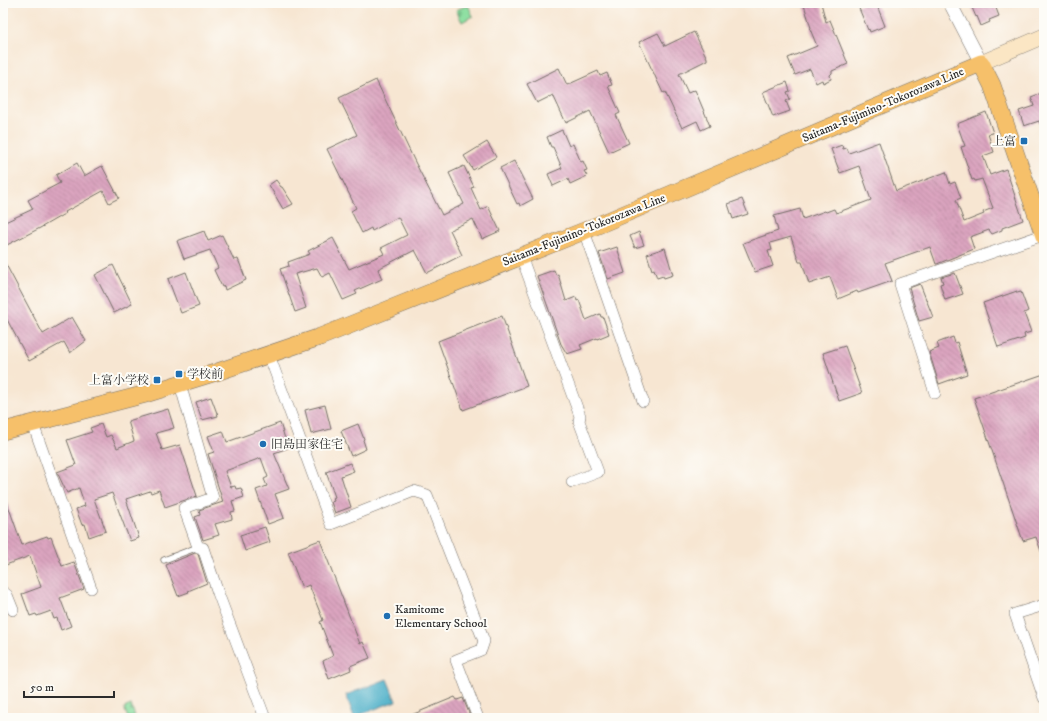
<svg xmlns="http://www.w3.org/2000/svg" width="1047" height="721" font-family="'IM FELL DW Pica','Noto Serif JP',serif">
  <defs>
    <pattern id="cemetery-stones" width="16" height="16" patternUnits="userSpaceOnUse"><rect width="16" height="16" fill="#8ade9f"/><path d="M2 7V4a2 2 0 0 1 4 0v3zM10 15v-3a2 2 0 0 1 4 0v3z" fill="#77bf89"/></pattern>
    <pattern id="building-back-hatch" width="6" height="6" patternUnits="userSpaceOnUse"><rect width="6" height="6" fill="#dba4bf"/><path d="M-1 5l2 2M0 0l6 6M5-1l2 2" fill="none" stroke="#b2869b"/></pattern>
  </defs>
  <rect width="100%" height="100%" fill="#fdfcf7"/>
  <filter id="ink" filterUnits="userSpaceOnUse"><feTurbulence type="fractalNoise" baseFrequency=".025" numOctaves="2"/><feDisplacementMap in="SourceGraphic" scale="8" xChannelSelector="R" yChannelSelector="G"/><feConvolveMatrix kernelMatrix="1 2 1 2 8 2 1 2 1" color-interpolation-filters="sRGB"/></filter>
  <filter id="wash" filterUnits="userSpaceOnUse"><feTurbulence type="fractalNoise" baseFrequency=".012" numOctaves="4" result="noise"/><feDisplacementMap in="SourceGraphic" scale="16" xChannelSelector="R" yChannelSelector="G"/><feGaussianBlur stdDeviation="0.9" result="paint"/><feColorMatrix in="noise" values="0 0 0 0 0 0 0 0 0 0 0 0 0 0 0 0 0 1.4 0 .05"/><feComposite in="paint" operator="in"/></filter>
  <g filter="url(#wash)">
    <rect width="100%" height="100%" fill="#f7e6d2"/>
    <path fill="url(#cemetery-stones)" stroke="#5a8465" d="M468,5L473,16L462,22L456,10Z
      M131,705L135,716L128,718L124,708Z"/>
    <path fill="#48aec7" stroke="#3a6c79" d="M387,679L396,701L354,717L346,695Z"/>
    <g id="blocks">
      <path fill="url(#building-back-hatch)" d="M812,3H821L826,22L830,20L848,64L832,71V73L830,75L831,79L823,83L822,80L816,83L810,69L795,75L788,58L817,46L810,29L811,28L804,5Z
        M865,3H876L885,26L870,32L869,29L868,30L858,6Z
        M970,3H994L999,16L989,20L990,22L981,26L977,16L976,17Z
        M694,32L707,58V60L679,74L688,93L695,90L706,116L710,126L701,130L697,121L682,128L665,92L663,93L639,42L658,33L665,46Z
        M559,68L567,85L598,71L600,76L607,73L612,85L608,86L620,113L616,115L629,143L609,152L590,111L566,123L553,95L537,103L527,84Z
        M376,80L414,160L442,215L464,204L449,173L464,166L474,187L471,188L481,210L488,206L500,231L482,239L473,219L450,230L462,255L427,273L415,250L378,269L382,279L355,291L357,294L343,300L330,273L322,277L317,268L295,274L306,308L295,312L280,269L289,266L288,262L310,254L308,251L333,238L349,269L384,254L381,248L407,235L398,217L372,231L371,228L362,233L351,211L356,208L327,149L357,135L339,98Z
        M787,82L790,91L787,92L790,99L786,101L790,111L773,117L763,92Z
        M1044,92V130H1043L1039,121L1024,126L1019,111L1034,106L1031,97Z
        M986,112L993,133L988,134L994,152L983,156L990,175L1006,169L1023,220L1002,228V230L992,234L989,230L970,237L974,249L937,264H936L930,247L885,263L892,281L858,293L857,291L838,299L830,277L809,284L802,262H799L791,237L770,243L772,250L768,251L773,266L755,272L743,243L778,231L774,216L800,209L803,219L825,211L826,212L834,209L836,213L871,200L859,166L840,173L831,149L842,145L843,149L847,148L849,153L879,142L896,191L946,172L950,184L955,182L961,198L956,200L964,222L984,214L983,212L993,208L982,179L975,181L974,179L972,180L961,147L965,146L957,124Z
        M562,130L569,146L573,144L581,162L583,161L587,170L584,171L587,176L570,184L568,179L553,186L548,174L562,168L553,147H551L547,137Z
        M487,142L496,157L473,170L464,156Z
        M514,161L533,199L520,206L519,203L517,204L500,168Z
        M77,163L84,176L102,166L119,198L109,203L103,191L65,212L66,213L40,228L3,247V223L33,209L28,200L60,183L56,175Z
        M276,180L281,187H282L293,204L283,209L269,185Z
        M742,199L748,214L733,219L728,204Z
        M204,231L208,241L222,235L234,260L238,259L246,280L225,290L224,286L222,287L214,270L218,268L210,250L184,259L177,241Z
        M639,232L644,245L635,248L630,236Z
        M617,247L625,273L608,279L599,253Z
        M665,248L673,275L664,278L663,276L657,278L654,269L652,270L647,254Z
        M3,259L43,334L72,317L86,341L70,353L64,342L29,361L3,312Z
        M113,265L132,304L114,313L95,275Z
        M554,270L556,275L558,274L566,301L576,297L577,301L579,300L586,320L600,314L601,317H603L609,334L597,339V338L580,345L582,349L567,354L561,344L537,276Z
        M186,272L199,306L181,313L168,279Z
        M955,273L963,294L945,300L940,284L943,283L941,277Z
        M920,284L933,317L919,321L909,288Z
        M1017,291V293L1021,292L1028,311L1024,313L1031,332L1024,334L1025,338L998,347L983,303Z
        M502,316L527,386L463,410L438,341Z
        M953,337L955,343L957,342L967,374L939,384L929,352L939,348L937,343Z
        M845,346L862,393L839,401L823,353Z
        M1044,374V554H1042L1036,537L1023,541L974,398Z
        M211,397L218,416L202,420L196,402Z
        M325,405L331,429L311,434L305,410Z
        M168,409L174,428L156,433L162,450L180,445L197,496L165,507L159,490L151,493L150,491L126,499L139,538L130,541L112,493L94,499L106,531L89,537L85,524L82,525L76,509L85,506L79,488L67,493L57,472L76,465L67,440L92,432L90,428L101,424L106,437L111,435L117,448L134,441L128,421Z
        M280,423L288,448L274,453L289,489L275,494L284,518L268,524L256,490L267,486L264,479L268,477L261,458L225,471L231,487L235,486L236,489L241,488L244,497L232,501L235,511L231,512L232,519L215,524L219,535L203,540L195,517L200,515L199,510L223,502L208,454L214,452L208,436L223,431L227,442Z
        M358,424L364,439L363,440L366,449L351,456L341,431Z
        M350,463L354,471L341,476L351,507L335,513L331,502L334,501L333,498L335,497L326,472Z
        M3,494H4L22,545L47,536L48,538L51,537L62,566L74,562L84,589L60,598L71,626L61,630L57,618L54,619L51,611L37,616L36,614L30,616L22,594L41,587L30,556L3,566Z
        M265,527L270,542L245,551L240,535Z
        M320,540L360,644L363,642L370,658L350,666L351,670L329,679L323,661L333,656L320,622L323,620L309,585L302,588L288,552Z
        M195,553L198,554L207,583L188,591L189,592L178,596L166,565Z
        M455,697L457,700L463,698L471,718H404Z"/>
    </g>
  </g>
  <g filter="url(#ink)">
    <use href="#blocks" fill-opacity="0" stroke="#726c65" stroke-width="1"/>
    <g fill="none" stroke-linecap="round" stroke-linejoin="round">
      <g stroke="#726c65" stroke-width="7">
        <path id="service" d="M164,560L198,547"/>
      </g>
      <g stroke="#726c65" stroke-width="12">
        <path id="minor" d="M584,231L643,401
          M521,256L580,416L579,421L598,472L572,482
          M269,355L331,524L414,491L427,495L484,641L481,650L456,660L478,718
          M180,384L213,498L184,508L198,547L203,548L218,593L265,718
          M935,393L900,284L1043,235
          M33,424L91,588
          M3,592L7,595L13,610
          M1044,605L1015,614L1044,698"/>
      </g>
      <g stroke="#726c65" stroke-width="14">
        <path id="tertiary" d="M950,3L981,63"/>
      </g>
      <g stroke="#726c65" stroke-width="16">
        <path id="secondary" d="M981,63L1044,36"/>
      </g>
      <g stroke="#726c65" stroke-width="18">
        <path id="primary" d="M3,431L146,394L217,372L320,337L584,231L981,63L992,85L1044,236"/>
      </g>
      <use href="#service" stroke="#fff" stroke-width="5.5"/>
      <use href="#minor" stroke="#fff" stroke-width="11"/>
      <use href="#tertiary" stroke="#fff" stroke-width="13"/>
      <use href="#secondary" stroke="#fbe6c4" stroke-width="15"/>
      <use href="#primary" stroke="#f6c06b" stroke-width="17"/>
    </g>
  </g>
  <g fill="#1f6fb2" stroke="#fdfcf7" stroke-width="1.5">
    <rect x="1020" y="137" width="8" height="8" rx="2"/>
    <rect x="175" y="370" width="8" height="8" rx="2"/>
    <rect x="153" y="376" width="8" height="8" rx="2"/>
    <circle cx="263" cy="444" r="4"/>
    <circle cx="387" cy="616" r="4"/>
  </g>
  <g text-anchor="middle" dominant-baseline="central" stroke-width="4" stroke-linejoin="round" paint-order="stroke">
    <g font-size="12" fill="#2b2b2b" stroke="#fdfcf7">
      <text transform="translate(883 105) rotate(-23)">Saitama-Fujimino-Tokorozawa Line</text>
      <text transform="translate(584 230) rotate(-22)">Saitama-Fujimino-Tokorozawa Line</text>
    </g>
    <g font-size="12" fill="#2b2b2b" stroke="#fdfcf7" text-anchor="start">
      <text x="1016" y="141" text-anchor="end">上富</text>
      <text x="187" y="374">学校前</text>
      <text x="149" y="380" text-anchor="end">上富小学校</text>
      <text x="271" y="444">旧島田家住宅</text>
      <text x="395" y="609">Kamitome<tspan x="395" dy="14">Elementary School</tspan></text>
    </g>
  </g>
  <rect width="1047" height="721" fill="none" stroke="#fdfcf7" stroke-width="16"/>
  <path d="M24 691v6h90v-6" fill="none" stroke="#2b2b2b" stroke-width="2"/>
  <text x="30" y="691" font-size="12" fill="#2b2b2b" stroke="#fdfcf7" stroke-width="3" paint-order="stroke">50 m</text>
</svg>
